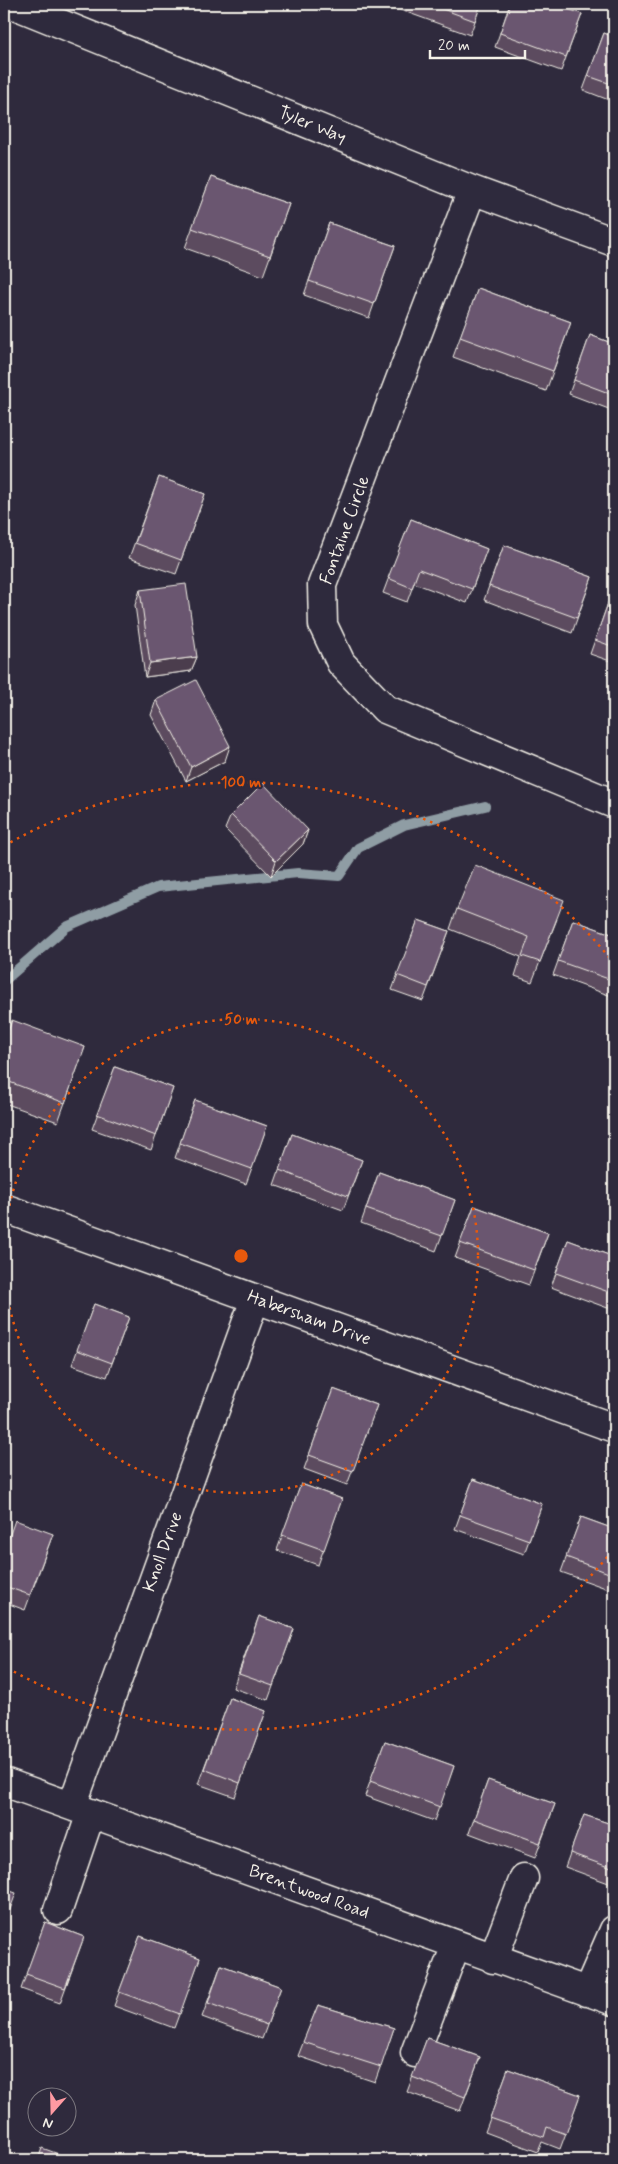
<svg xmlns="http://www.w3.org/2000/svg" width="618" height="2164" font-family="Mynerve,sans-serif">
  <rect width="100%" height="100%" fill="#2f2a3d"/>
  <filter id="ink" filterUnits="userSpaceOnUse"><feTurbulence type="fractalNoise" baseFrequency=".02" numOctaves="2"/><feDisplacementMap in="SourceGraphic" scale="10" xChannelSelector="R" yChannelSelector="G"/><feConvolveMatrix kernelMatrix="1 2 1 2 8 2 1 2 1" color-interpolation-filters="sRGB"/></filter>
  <g filter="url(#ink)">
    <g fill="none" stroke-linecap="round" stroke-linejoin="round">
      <path stroke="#8f9da4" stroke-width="10" d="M4,981L66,927L158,887L298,873L339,876L358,848L404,825L485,806"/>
      <g stroke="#f4f1e8" stroke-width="31">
        <path id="minor" d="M12,4L472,190L614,242
          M472,190L322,585L323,625L341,663L385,709L614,804
          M4,1208L614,1428
          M4,1782L614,2001
          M72,1806L255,1299
          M58,1910L91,1813
          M493,1959L524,1878
          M587,1992L614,1930
          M415,2053L456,1945"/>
      </g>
      <use href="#minor" stroke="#2f2a3d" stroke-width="28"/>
    </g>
    <path fill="#5c4b5f" stroke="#f4f1e8" d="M384,4H481L470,35Z
      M510,4L582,14L561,71L495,47Z
      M604,33L614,37V102L583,90Z
      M211,177L289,204L263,276L185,248Z
      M329,223L395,246L369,318L304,295Z
      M478,288L571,322L546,391L453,357Z
      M590,335L614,344V411L569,394Z
      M159,477L205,494L176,574L129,558Z
      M411,519L487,549L467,603L414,583L407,602L383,593Z
      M504,545L592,577L572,633L484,600Z
      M614,586V658L613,662L590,654Z
      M140,590L197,657L191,671L145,677L135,605Z
      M156,700L225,761L186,781L151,715Z
      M231,815L308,830L303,844L271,876L225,829Z
      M457,909L557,919L532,982L515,976L521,957L450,929Z
      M418,920L449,931L423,1001L392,990Z
      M573,920L614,935V997L553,975Z
      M4,1044L85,1047L58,1122L4,1103Z
      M115,1067L173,1088L151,1150L92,1129Z
      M195,1100L267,1126L246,1184L175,1158Z
      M292,1134L362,1160L343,1210L274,1185Z
      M379,1172L455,1200L436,1251L361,1223Z
      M474,1206L548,1233L529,1285L455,1258Z
      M568,1240L614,1257V1305L613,1310L551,1287Z
      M94,1304L129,1317L107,1377L72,1365Z
      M333,1389L377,1405L347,1485L304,1469Z
      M473,1479L542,1504L524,1554L455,1529Z
      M301,1484L342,1499L318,1565L277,1550Z
      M581,1517L614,1529V1591L561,1572Z
      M53,1534L25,1610L4,1602V1551Z
      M259,1616L294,1629L268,1700L233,1688Z
      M230,1698L266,1711L235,1797L198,1784Z
      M385,1741L454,1766L434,1821L365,1796Z
      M488,1780L555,1804L535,1858L469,1833Z
      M584,1815L614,1825V1885L565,1867Z
      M45,1922L84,1937L60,2003L21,1989Z
      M140,1936L200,1958L174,2028L114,2006Z
      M221,1965L281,1987L262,2039L202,2017Z
      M318,2005L394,2028L375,2082L298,2056Z
      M427,2038L480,2057L460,2111L407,2092Z
      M508,2069L580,2095L560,2149L542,2142L538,2152L485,2132Z"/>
    <path fill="#4b3d4e" stroke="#f4f1e8" d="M197,657L191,671L145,677L150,663Z
      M230,746L225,761L186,781L191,767Z
      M308,830L303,844L271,876L276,861Z"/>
    <path fill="#6b576f" stroke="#f4f1e8" d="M429,4H481L475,21Z
      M510,4H554L582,14L566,57L500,33Z
      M604,33L614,37V85L588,76Z
      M211,177L289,204L270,256L192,228Z
      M329,223L395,246L374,304L309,281Z
      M478,288L571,322L553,371L460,337Z
      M590,335L614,344V395L574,380Z
      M159,477L205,494L181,560L135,543Z
      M411,519L487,549L472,589L419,569L412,588L388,578Z
      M504,545L592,577L577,618L489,586Z
      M186,584L197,657L150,663L140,590Z
      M614,586V647L595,640Z
      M196,680L230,746L191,767L156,700Z
      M263,783L308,830L276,861L231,815Z
      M475,865L564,900L540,962L522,956L529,937L457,909Z
      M418,920L449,931L428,987L397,975Z
      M573,920L614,935V981L558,961Z
      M12,1020L85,1047L65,1103L4,1080V1044Z
      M115,1067L173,1088L156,1136L97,1114Z
      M195,1100L267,1126L252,1169L180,1143Z
      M292,1134L362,1160L348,1196L279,1170Z
      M379,1172L455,1200L442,1236L366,1209Z
      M474,1206L548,1233L534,1270L460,1243Z
      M568,1240L614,1257V1294L556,1273Z
      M94,1304L129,1317L112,1363L77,1350Z
      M333,1389L377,1405L353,1471L309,1455Z
      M473,1479L542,1504L529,1540L460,1515Z
      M301,1484L342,1499L324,1550L282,1535Z
      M581,1517L614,1529V1575L566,1557Z
      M15,1520L53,1534L30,1595L4,1586V1551Z
      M259,1616L294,1629L273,1686L239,1674Z
      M230,1698L266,1711L240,1783L204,1769Z
      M385,1741L454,1766L440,1807L370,1781Z
      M488,1780L555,1804L540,1843L474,1819Z
      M584,1815L614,1825V1869L570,1853Z
      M4,1889L16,1893L4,1926Z
      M45,1922L84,1937L65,1988L26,1974Z
      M140,1936L200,1958L180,2014L119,1992Z
      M221,1965L281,1987L267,2025L208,2003Z
      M318,2005L394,2028L381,2067L303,2042Z
      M427,2038L480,2057L465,2097L412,2077Z
      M508,2069L580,2095L566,2134L547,2127L544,2137L490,2118Z
      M42,2148L75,2160H38Z"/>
  </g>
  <g fill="none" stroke="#e8590c" stroke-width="2.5" stroke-dasharray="2.5 5">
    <circle cx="241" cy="1256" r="237"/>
    <path d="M612 1551A474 474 0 0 1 4 1666M4 846A474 474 0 0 1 612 961"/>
  </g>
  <g text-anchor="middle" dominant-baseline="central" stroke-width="4" stroke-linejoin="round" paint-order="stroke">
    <g font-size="18" fill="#f4f1e8" stroke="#2f2a3d">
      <text transform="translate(312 125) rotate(22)">Tyler Way</text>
      <text transform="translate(345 530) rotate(-70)">Fontaine Circle</text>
      <text transform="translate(309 1318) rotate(20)">Habersham Drive</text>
      <text transform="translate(163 1552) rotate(-70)">Knoll Drive</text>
      <text transform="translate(309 1892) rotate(20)">Brentwood Road</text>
    </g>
  </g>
  <circle cx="241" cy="1256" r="8" fill="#e8590c" stroke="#2f2a3d" stroke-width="2.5"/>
  <g font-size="15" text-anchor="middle" font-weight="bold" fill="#e8590c" stroke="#2f2a3d" stroke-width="4" stroke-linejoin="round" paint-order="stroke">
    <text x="241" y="787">100 m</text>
    <text x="241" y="1024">50 m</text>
  </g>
  <rect width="618" height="2164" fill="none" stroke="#2f2a3d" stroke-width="20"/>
  <rect x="10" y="10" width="598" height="2144" fill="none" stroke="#f4f1e8" stroke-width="2" filter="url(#ink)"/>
  <g transform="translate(52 2112) rotate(200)"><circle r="24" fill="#2f2a3d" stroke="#7e7a81"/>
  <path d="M0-4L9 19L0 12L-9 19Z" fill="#ff9aa2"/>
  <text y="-8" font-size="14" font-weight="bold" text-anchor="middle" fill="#f4f1e8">N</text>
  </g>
  <path d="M430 50v8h95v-8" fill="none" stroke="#f4f1e8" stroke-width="2.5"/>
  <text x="438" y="50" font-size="15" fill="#f4f1e8" stroke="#2f2a3d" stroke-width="4" paint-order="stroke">20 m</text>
</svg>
